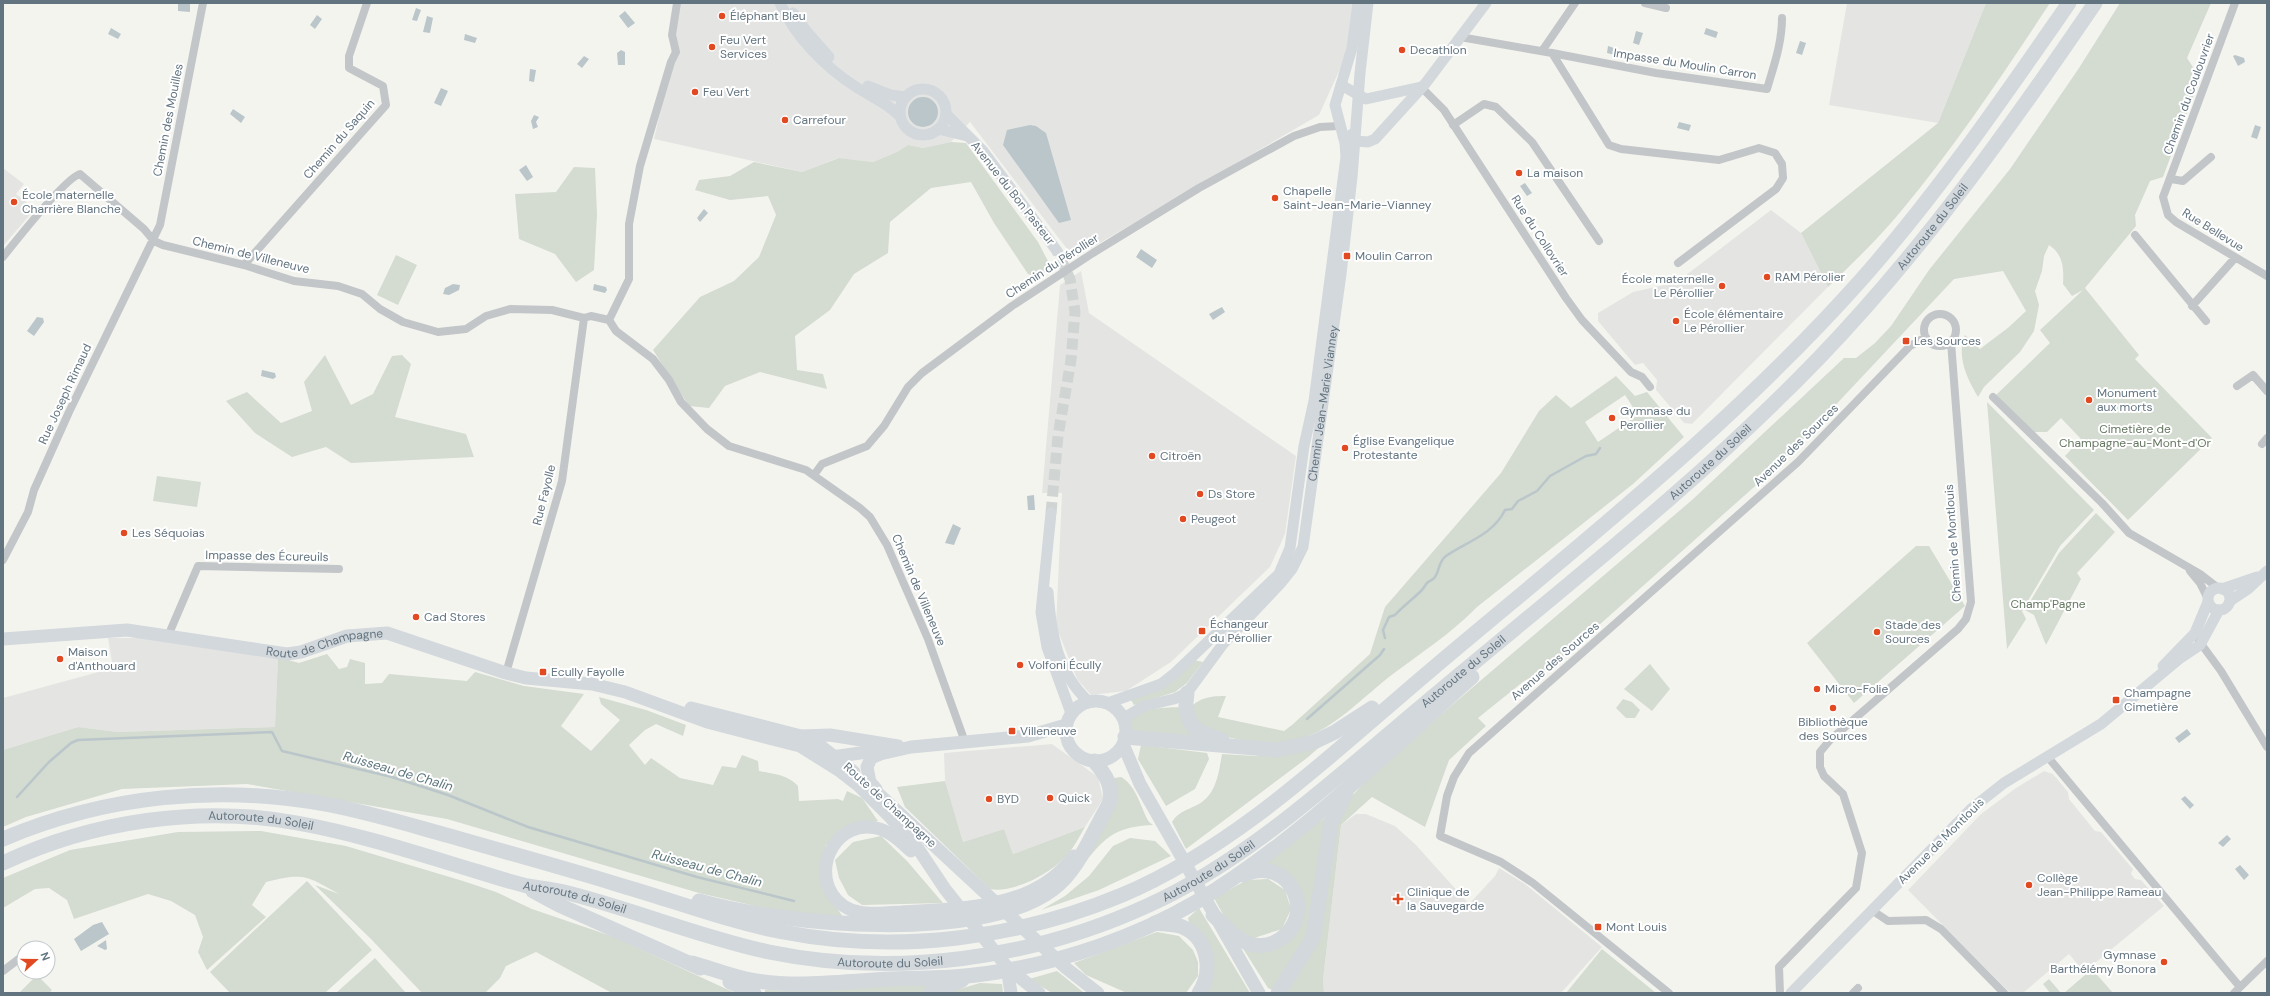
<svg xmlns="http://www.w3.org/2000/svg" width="2270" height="996" font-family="'DM Sans',sans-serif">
  <rect width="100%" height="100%" fill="#f4f4ef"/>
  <path fill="#e4e5e3" d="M677,3H1355L1346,56L1319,115L1074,258L970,122L951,142L923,148L908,145L897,152L873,162L838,158L802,172L654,139L668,78Z
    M1847,3H1986L1938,123L1829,105Z
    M3,168L24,184L16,194L35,209L3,246Z
    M1771,210L1801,233L1828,287L1692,424L1684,423L1656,390L1657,380L1643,363L1635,365L1598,321V313L1633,292L1677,282Z
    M1081,271L1089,313L1296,456L1285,534L1270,567L1171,662L1126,691L1091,695L1077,679L1056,626L1062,493H1042L1060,285Z
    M108,638H140L278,657L275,727L118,732L78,727L3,750V698L113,668Z
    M1052,744L1098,777L1103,799L1085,827L1013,854L1004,829L963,842L945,781L944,753Z
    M2044,771L2053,774L2068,792L2069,799L2095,831L2101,832L2133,869L2131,874L2135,879L2141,880L2164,906L2084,972L2069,954L2023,993H2010L1908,890L1981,814L2016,788Z
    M1356,814H1366L1395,826L1416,845L1469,904L1495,876L1499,868L1525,884L1602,947L1561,993H1324L1323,980L1341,825Z"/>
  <path fill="#d4dbd0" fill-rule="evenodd" d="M1986,3H2050C2003,74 1956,145 1902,210C1880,237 1854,262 1828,287L1801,233L1938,123Z
    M2120,3H2211L2187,58L2200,78L2163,177L2150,181L2135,215L2136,226L2085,288L2139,355L2135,359L2212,438L2128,520L2065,456L2081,439L2061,418L2047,432H2031L1996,395L2050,343L2040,330L2083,290L2072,296L2063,284C2064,268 2063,254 2049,245L2044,256L2042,271L2035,291L2039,305L2034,331L2020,352L1984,387L1978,397C1967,378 1956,356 1965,335L1980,349L2009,327L2026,311L2003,271L1954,279L1781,463L1552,667L1524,681L1478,718L1486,726L1449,760L1425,827L1372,797L1341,825L1323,980L1324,993H1284L1299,968L1338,817L1351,797L1376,770L1692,500L1844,358H1856L1875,343L1891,326L1929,270L2010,169L2079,68Z
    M951,142L966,143L1038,242L1049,263L1042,279L1028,274L994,223L971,182L931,188L890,222L888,253L854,274L830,310L795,336L797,370L823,374L827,389L760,372L725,386L709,408L689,406L653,350L700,297L734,281L759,257L776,215L768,196L730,200L695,190L699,180L730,176L754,162L802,172L839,158L873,162L897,152L908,145L923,148Z
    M574,167L595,168L597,214L594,270L576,282L555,254L519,239L515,194L556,192Z
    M396,255L417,265L398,305L377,295Z
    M325,355L351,405L373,394L392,356L402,355L411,364L395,417L466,434L474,457L351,463L326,447L292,457L255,433L226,401L247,392L281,423L312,411L304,382Z
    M1616,376L1635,396L1647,392L1684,437L1633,484L1477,607C1451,634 1419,654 1389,677C1338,718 1311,756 1237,739C1207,733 1206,736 1190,709C1198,697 1213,696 1226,696L1218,717L1284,731L1292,725L1370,654L1385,607L1501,473L1539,411L1556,395L1571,408ZM1625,395L1638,415L1598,442L1585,422Z
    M1987,402L2094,510L2060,546L2022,611L2026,619L2007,649Z
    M157,476L201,482L197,507L153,501Z
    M2096,513L2115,532L2077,573L2081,579L2046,645L2034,615L2025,610L2059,553Z
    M1916,546H1929L1965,606L1854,703L1807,643Z
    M327,654L339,669L347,667L350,659L365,663V684L382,683L389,674L467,681L475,672L524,686L584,694L561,726L591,751L620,720L601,704L599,697L646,710L686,725L683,736L656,724L645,730L629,745L645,765L651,758L680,778L713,785L722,766L736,768L742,755L758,761L759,771C774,774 788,775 798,786L799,801L838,799L843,801L847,791L862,798L878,821L846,828L826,845L820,863L825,890L843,917L777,911L699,893L447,819L247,784L122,789L26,817L3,827V750L78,727L118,732L275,727L278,657L299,663Z
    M1194,660L1203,662L1187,683L1175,692L1134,705L1131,700Z
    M1650,664L1670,689L1652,711L1624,689Z
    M1623,699L1632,702L1640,710L1635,718H1626L1616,708Z
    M1180,707L1198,738L1133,732L1129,720C1146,707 1159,708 1180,707Z
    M1323,744L1307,758L1186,849L1172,822C1179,810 1190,810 1202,802C1217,791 1219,771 1222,754L1255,756Z
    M1141,745L1207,753L1209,759L1195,789L1166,806L1138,759Z
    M1121,777C1137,786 1141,809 1149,822L1153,825C1105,827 1101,845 1072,878L1114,778Z
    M945,781L963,842L1004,829L1013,854L1085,827C1079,837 1074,848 1066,856C1052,873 1012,894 990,889L905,807L897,787Z
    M1326,817L1327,821L1308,937L1275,991L1268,988L1242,947L1271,949L1301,896L1261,864Z
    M261,831L346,846L463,881L496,892L532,909L614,937L735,993H612L536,952L506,966L500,978L485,993H422L371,939L315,885L339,894C305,875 304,873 266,882L252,905L266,917L207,970L198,952L203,937L195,915L171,901L148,894L74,919L67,900L49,888L35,889L3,908V878L70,850L178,832Z
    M881,836L907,861L943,903L862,905L848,895L839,878L835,860L853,842Z
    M1130,838L1155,841L1171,856L1099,890L1041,910L1065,896L1089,876L1113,846Z
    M1268,879L1285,890L1291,909L1282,929L1251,939L1225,918L1214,898L1247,880Z
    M307,881L372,950L325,993H230L210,972Z
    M1199,908L1250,993H1206L1211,965L1189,923L1188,918Z
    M1157,932L1179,936L1193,950L1198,962V976L1186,993H1127L1086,975L1074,963Z
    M1602,949L1656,993H1566Z
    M375,958L406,993H336Z
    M2092,969L2113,993H2064Z
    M1057,971L1083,992L1085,993H1052L1029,979Z
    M37,975L52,990L49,993H19Z
    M2049,979L2061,993H2050L2043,984Z
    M930,983L932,986L922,993H765V990L795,991Z
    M980,983L1002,984L1003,993H946Z"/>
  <path fill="#bac6ca" d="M178,3H190V12L178,11Z
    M416,8L421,10L417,21L412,20Z
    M625,11L635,23L628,28L619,16Z
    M317,15L322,19L315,29L310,25Z
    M427,16L433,18L430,33L423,32Z
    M111,28L121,34L118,39L108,34Z
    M1706,28L1718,32L1716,38L1704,34Z
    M1636,31L1643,33L1639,45L1633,43Z
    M465,34L477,38L475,43L464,40Z
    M1800,41L1806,43L1802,55L1796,53Z
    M1608,46L1620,50L1619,56L1607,53Z
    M621,50L625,52V65H618L617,53Z
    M2235,55L2244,58L2245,62L2238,66L2233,56Z
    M584,56L589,59L582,68L577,64Z
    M530,69L536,70L534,82L529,81Z
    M441,88L448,91L441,106L434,103Z
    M908 112a15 15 0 1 1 30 0a15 15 0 1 1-30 0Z
    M233,109L245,117L241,123L230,114Z
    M534,115L539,117L536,122L538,127L533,129L531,121Z
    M1679,122L1691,125L1689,131L1677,128Z
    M1030,125L1036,126L1046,133L1071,220L1059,223L1003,145L1007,130Z
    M2255,125L2261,127L2257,139L2251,137Z
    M526,165L533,177L527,181L519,170Z
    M1525,183L1532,193L1527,196L1520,186Z
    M704,209L708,213L700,222L697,218Z
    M1141,249L1157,260L1152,268L1136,257Z
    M453,284L460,285L459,290L449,295L443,294L445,288Z
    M594,284L606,287L607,290L605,293L593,290Z
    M1222,307L1225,312L1213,320L1209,314Z
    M37,317L43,318L44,322L34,336L27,331Z
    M262,370L275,373L276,377L273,379L261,376Z
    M1034,495L1035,510H1028L1027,496Z
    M953,524L961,528L954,545L945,543Z
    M2187,729L2191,734L2179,743L2175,738Z
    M2185,796L2194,805L2190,809L2181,799Z
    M2227,835L2231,839L2223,847L2218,843Z
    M2240,865L2249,875L2244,880L2235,869Z
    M102,922L109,934L81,951L74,939L93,925Z
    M106,940L107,949L105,950L97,946Z"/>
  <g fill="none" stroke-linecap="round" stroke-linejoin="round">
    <path stroke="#bac6ca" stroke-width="2.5" d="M1385,638L1383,630L1389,617L1395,615C1403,606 1413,599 1422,590C1424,588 1425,585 1427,583C1429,581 1433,580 1435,577C1440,570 1438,562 1446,556C1466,542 1493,535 1505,510L1512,509L1518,501L1537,491L1550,476L1586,456L1596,454L1600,448
      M1307,719L1380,655L1384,649
      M17,797L49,762L71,743L78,740L272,732L282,751L392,777L448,795L528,827L697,877L794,901"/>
    <path stroke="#d0d4d3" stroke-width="11" stroke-dasharray="11 5.5" stroke-linecap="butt" d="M1051,513L1058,436L1071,360L1075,312L1070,279L1057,251"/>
    <path stroke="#c3c6c9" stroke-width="8" d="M1645,3L1666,8
      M2235,3L2163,197L2168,215L2176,222L2267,276
      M1460,37L1552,53L1609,145L1621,149L1719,160L1759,148L1775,153L1782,164L1783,178L1776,189L1678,263
      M1542,51L1575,3
      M1552,53L1656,73L1767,89C1774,65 1782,43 1782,18
      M1421,87L1444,110L1566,298L1582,320L1631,372L1642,377L1650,387
      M1453,125L1484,104L1496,107L1532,142L1599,241
      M2171,179L2183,181L2211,157
      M2135,235L2206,321
      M3,257C15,242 65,178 80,174L144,229L154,241L163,245L244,265L294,281L338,286L362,294L380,309L403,322L438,332L466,329L486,316L510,309L552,310L584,318L591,316L609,320L616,331L653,359L669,380L681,402L707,429L729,446L806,470L860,508L870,517L887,545L928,639L965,742
      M244,265L386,105L383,86L349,68V56L367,3
      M2192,306L2235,258
      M1924 330a16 16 0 1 1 32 0a16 16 0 1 1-32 0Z
      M609,320L629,279V224L640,166L671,62L676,52L672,35L677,3
      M2237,386L2253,375L2267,391
      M1993,397L2102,503L2129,533L2200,574L2218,588
      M2262,444L2267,438
      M814,475L822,464L867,446L884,426L908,387L922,373L1012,306L1093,253L1199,188L1294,136L1320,127L1339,126
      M3,560L28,512L34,490L69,412L160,225L203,3
      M2190,571L2200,583L2208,599
      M168,636L198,566L339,569
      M2199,641L2221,671L2267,747
      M506,673L562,481L584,318
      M2047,756L2240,987
      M1873,911L1888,921L1926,920L1941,929L2004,993
      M3,971L24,955
      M1669,993L1533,883L1501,862L1440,836L1447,796L1454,777L1469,753L1798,462L1910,346L1926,337
      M1780,993L1779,967L1856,888L1862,853L1843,794L1824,776L1820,767V752L1830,740L1958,629L1966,619L1971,602L1951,342
      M1853,993L1858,988
      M2234,993L2267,961"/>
    <g stroke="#d3d8dc" stroke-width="11">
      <path d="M780,3C796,38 825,67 856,87C872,97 887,103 900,116"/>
      <path d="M793,13L807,32L829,57"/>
      <path d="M1341,85L1366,99L1421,87"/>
      <path d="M868,86L891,95L906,97"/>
      <circle cx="923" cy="112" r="23"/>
      <path d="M946,114L983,151L1057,251"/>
      <path d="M938,129L967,136"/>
      <path d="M1352,134L1355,141L1368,142L1375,139L1425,84L1486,3"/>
      <path d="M1051,513L1041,612L1047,647L1071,713"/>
      <circle cx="2219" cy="599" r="11"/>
      <path d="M2222,589L2257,577"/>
      <path d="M1048,592C1051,633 1057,672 1088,701"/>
      <path d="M2230,601L2248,589L2267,571"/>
      <path d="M2163,666L2195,633L2208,602"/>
      <path d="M1108,703L1161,684L1175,673L1279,574L1290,548L1304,446L1314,401L1346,157L1345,143L1335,105L1352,48L1358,3"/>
      <path id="s1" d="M1124,718L1144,706L1174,699L1187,693L1223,644L1280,584L1292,569L1303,547L1341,274L1352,177L1360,73L1368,3"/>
      <path d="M1791,993L1971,809L2004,783L2101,724L2179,659L2200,645L2219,610"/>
    </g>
    <g stroke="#d3d8dc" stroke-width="13">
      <path id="s2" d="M3,639L127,630L287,654L301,652L347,636L387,633L506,673L526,678L592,684L625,692L707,722L800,746L840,771L858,785L890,817L919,850L945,889L1007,967L1039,993"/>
      <circle cx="1096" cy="731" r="30"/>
      <path d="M691,708L801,736L822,747L854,772"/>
      <path d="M801,736L830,735L898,746"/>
      <path d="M1123,744L1140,784L1259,993"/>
      <path d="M832,757L867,752L880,754"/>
      <path d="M869,785L1066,968L1098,993"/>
      <path d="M876,789L870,782L867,767L871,758L880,754L911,747L1028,736L1066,725"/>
      <path d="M911,851C900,841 890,831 876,828C839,820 813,863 832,894C838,903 848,910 859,912C873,915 888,912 901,912C942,910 986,909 1024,894C1044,886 1061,873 1074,856"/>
      <path d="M1007,967L1011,993"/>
    </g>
    <g stroke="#d3d8dc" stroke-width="15">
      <path d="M1187,693C1182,724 1195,732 1222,740"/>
      <path d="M1125,737L1277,750L1314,742L1335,732L1372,708"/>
      <path d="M3,839C106,795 220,784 330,805C371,813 410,825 450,836C505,852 561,867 616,884C672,900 726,921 783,932C895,954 1017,939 1122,895C1238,846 1336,750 1431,670C1579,545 1732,425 1861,280C1938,193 2003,98 2069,3"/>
      <path id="s3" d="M3,863C92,821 200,805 297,823C359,834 419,854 479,872C495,877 511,882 527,886C539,888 552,889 564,892C633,909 699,937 769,952C895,978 1032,959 1149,905C1255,857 1351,764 1441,690C1569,583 1701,480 1818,359C1923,250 2010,128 2095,3"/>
      <path d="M533,891L559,905L700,968"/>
      <path d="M699,901C783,925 980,944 1053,889C1079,870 1093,831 1109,804C1114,786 1105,774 1094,761"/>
      <path d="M1213,915C1223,924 1232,935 1243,941C1252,946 1264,947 1273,943C1321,922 1292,852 1243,875"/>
      <path d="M1155,923C1163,924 1172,924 1180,926C1208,936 1214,970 1199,993"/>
      <path d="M692,963C710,968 728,975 746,979C793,989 844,981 892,979C926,978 963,978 997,972C1065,961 1136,937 1196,902C1294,844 1386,753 1472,677"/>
      <path d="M730,982L754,993"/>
      <path d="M931,993L962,980"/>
      <path d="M1278,993L1313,938L1331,823L1346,793"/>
    </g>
  </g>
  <g fill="#e24920" stroke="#fff" stroke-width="1.5">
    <circle cx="722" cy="16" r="4"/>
    <circle cx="712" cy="47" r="4"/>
    <circle cx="1402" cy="50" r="4"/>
    <circle cx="695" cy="92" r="4"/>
    <circle cx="785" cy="120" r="4"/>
    <circle cx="1519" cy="173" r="4"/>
    <circle cx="1275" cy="198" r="4"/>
    <circle cx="14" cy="202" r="4"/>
    <rect x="1343" y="252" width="8" height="8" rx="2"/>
    <circle cx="1767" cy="277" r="4"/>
    <circle cx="1722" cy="286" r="4"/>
    <circle cx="1676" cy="321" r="4"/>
    <rect x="1902" y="337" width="8" height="8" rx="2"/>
    <circle cx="2089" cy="400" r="4"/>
    <circle cx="1612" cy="418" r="4"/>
    <circle cx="1345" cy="448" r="4"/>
    <circle cx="1152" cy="456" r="4"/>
    <circle cx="1200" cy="494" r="4"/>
    <circle cx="1183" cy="519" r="4"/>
    <circle cx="124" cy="533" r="4"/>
    <circle cx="416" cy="617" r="4"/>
    <rect x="1198" y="627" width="8" height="8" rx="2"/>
    <circle cx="1877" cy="632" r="4"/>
    <circle cx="60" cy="659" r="4"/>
    <circle cx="1020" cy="665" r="4"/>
    <rect x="539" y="668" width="8" height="8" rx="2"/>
    <circle cx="1817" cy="689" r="4"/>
    <rect x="2112" y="696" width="8" height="8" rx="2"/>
    <circle cx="1833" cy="708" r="4"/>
    <rect x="1008" y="727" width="8" height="8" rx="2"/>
    <circle cx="1050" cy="798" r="4"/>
    <circle cx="989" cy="799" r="4"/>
    <circle cx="2029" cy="885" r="4"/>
    <path d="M1396 893h4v4h4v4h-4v4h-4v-4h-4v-4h4z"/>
    <rect x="1594" y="923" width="8" height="8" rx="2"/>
    <circle cx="2164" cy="962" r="4"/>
  </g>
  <g text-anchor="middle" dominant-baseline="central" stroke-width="4" stroke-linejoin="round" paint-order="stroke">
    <g font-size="12" fill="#627480" stroke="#fff" text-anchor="start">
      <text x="730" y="16">Éléphant Bleu</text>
      <text x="720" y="40">Feu Vert<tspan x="720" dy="14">Services</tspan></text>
      <text x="1410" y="50">Decathlon</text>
      <text x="703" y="92">Feu Vert</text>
      <text x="793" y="120">Carrefour</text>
      <text x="1527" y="173">La maison</text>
      <text x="1283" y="191">Chapelle<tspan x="1283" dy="14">Saint-Jean-Marie-Vianney</tspan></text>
      <text x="22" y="195">École maternelle<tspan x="22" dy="14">Charrière Blanche</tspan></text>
      <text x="1355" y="256">Moulin Carron</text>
      <text x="1775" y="277">RAM Pérolier</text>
      <text x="1714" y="279" text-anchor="end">École maternelle<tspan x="1714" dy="14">Le Pérollier</tspan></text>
      <text x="1684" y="314">École élémentaire<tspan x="1684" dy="14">Le Pérollier</tspan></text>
      <text x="1914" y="341">Les Sources</text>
      <text x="2097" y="393">Monument<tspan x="2097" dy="14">aux morts</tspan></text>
      <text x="1620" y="411">Gymnase du<tspan x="1620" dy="14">Perollier</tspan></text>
      <text x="1353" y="441">Église Evangelique<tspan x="1353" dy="14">Protestante</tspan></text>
      <text x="1160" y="456">Citroën</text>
      <text x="1208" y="494">Ds Store</text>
      <text x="1191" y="519">Peugeot</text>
      <text x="132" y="533">Les Séquoias</text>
      <text x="424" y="617">Cad Stores</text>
      <text x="1210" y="624">Échangeur<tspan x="1210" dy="14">du Pérollier</tspan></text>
      <text x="1885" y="625">Stade des<tspan x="1885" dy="14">Sources</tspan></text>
      <text x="68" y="652">Maison<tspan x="68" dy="14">d'Anthouard</tspan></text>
      <text x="1028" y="665">Volfoni Écully</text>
      <text x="551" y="672">Ecully Fayolle</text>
      <text x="1825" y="689">Micro-Folie</text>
      <text x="2124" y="693">Champagne<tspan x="2124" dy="14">Cimetière</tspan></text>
      <text x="1833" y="722" text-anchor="middle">Bibliothèque<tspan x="1833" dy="14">des Sources</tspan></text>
      <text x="1020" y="731">Villeneuve</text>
      <text x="1058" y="798">Quick</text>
      <text x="997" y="799">BYD</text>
      <text x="2037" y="878">Collège<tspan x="2037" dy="14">Jean-Philippe Rameau</tspan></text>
      <text x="1407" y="892">Clinique de<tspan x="1407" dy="14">la Sauvegarde</tspan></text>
      <text x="1606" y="927">Mont Louis</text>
      <text x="2156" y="955" text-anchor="end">Gymnase<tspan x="2156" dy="14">Barthélémy Bonora</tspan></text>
    </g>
    <g font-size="12" fill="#627480" stroke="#fff">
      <text transform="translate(1685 64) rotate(9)">Impasse du Moulin Carron</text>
      <text transform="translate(2189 94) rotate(-70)">Chemin du Coulouvrier</text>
      <text transform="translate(168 120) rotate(-79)">Chemin des Mouilles</text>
      <text transform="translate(339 139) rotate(-49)">Chemin du Saquin</text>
      <text transform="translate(1013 193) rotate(52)">Avenue du Bon Pasteur</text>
      <text stroke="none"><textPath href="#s3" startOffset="2221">Autoroute du Soleil</textPath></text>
      <text transform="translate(2213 230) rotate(32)">Rue Bellevue</text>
      <text transform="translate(1540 236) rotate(57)">Rue du Collovrier</text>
      <text transform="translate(251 255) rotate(14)">Chemin de Villeneuve</text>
      <text transform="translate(1052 266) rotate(-33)">Chemin du Pérollier</text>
      <text transform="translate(65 394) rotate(-65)">Rue Joseph Rimaud</text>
      <text stroke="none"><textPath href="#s1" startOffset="401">Chemin Jean-Marie Vianney</textPath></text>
      <text transform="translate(1796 445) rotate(-44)">Avenue des Sources</text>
      <text stroke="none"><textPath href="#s3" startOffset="1897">Autoroute du Soleil</textPath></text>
      <text transform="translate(544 495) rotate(-76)">Rue Fayolle</text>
      <text transform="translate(1953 543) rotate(-94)">Chemin de Montlouis</text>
      <text transform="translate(267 556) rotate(1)">Impasse des Écureuils</text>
      <text transform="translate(919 590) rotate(67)">Chemin de Villeneuve</text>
      <text stroke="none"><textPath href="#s2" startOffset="325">Route de Champagne</textPath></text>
      <text transform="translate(1555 661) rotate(-41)">Avenue des Sources</text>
      <text stroke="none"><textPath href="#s3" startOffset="1573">Autoroute du Soleil</textPath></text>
      <text transform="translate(890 805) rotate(42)">Route de Champagne</text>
      <text stroke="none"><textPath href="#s3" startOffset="265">Autoroute du Soleil</textPath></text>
      <text transform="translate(1941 841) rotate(-45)">Avenue de Montlouis</text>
      <text stroke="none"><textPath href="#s3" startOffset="1249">Autoroute du Soleil</textPath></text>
      <text stroke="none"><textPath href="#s3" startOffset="589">Autoroute du Soleil</textPath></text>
      <text stroke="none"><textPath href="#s3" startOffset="913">Autoroute du Soleil</textPath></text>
    </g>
    <g font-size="12" fill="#667861" stroke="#fff">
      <text x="2135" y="429">Cimetière de<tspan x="2135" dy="14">Champagne-au-Mont-d'Or</tspan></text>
      <text x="2048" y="604">Champ'Pagne</text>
    </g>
    <g font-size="13" font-style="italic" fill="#5e777f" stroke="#fff">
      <text transform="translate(398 771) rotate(16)">Ruisseau de Chalin</text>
      <text transform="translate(707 868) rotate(15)">Ruisseau de Chalin</text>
    </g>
  </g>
  <rect width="2270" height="996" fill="none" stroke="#627480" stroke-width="8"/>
  <g transform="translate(36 960) rotate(69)"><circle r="19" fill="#ffffff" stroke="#c0c7cc"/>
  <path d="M0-3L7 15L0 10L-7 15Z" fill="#e24920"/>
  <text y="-6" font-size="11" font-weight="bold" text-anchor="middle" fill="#627480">N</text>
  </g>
</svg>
